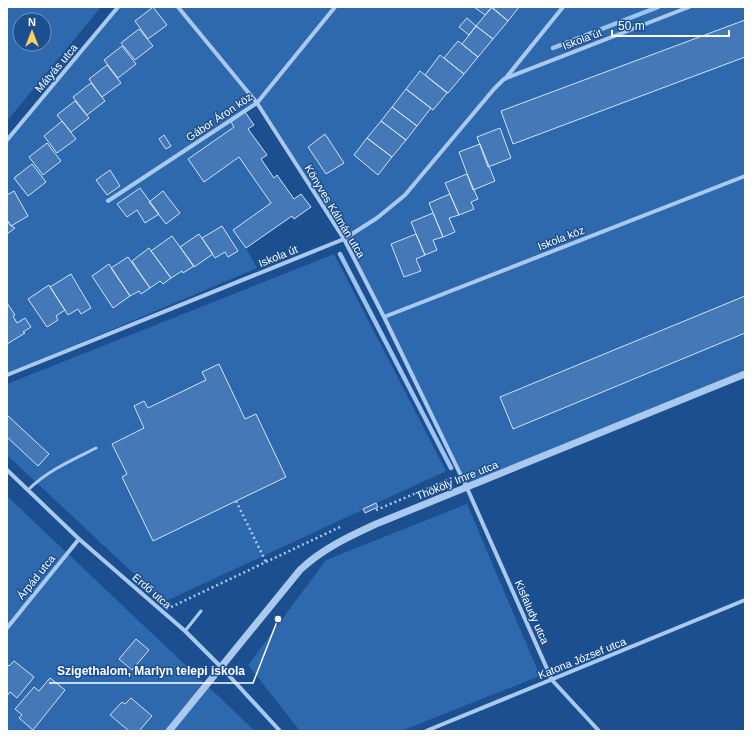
<svg xmlns="http://www.w3.org/2000/svg" width="752" height="738" font-family="Helvetica,sans-serif">
  <rect width="100%" height="100%" fill="#1b4f8f"/>
  <path fill="#2e69ad" fill-rule="evenodd" d="M7,7H101L7,121ZM20,20H44V44H20Z
    M118,7H745V374L467,488L344,239L257,103L231,122L234,127L188,159L204,182L239,157L271,203L233,230L246,248L257,268L7,374V138Z
    M334,254L446,471L164,602L7,455V384Z
    M7,496L255,731H7Z
    M467,504L540,676L401,731H300L248,665L326,560Z"/>
  <g fill="none" stroke-linecap="round" stroke-linejoin="round">
    <path stroke="#9cc4f0" stroke-width="4.5" d="M553,48L658,7
      M340,254L451,468"/>
  </g>
  <path fill="#4478b7" stroke="#cfe3fa" d="M153,7L167,25L148,39L135,21Z
    M474,7H492L485,15Z
    M491,7H519L508,21Z
    M492,7L508,21L493,39L476,26Z
    M467,18L476,26L469,35L459,27Z
    M745,20V57L513,144L501,111Z
    M476,26L493,39L478,57L462,44Z
    M139,29L153,46L135,60L121,43Z
    M458,41L478,57L464,74L444,58Z
    M122,46L136,64L118,78L104,60Z
    M440,55L464,74L448,93L425,75Z
    M107,65L121,83L102,97L89,79Z
    M420,71L447,93L433,110L406,89Z
    M91,83L105,101L87,115L73,97Z
    M406,89L431,108L417,126L392,107Z
    M75,101L89,118L71,132L57,115Z
    M392,107L417,126L406,140L381,121Z
    M245,112L254,125L248,129L267,155L261,159L274,178L277,175L294,199L301,194L311,207L294,219L292,216L246,248L233,230L271,203L239,157L204,182L188,159L234,127L231,122Z
    M62,121L76,139L57,153L44,136Z
    M381,121L406,140L392,157L367,138Z
    M500,128L511,158L488,167L477,137Z
    M325,134L344,163L326,174L308,147Z
    M164,135L171,146L166,149L159,139Z
    M367,138L392,157L378,175L354,155Z
    M47,143L61,161L43,175L29,157Z
    M480,144L495,181L473,190L459,152Z
    M32,164L46,182L28,196L14,178Z
    M110,170L120,186L107,195L96,180Z
    M467,174L478,199L471,202L474,209L459,215L445,183Z
    M140,188L159,214L145,223L137,210L127,217L117,204Z
    M14,191L28,216L11,226L7,220V195Z
    M163,191L180,213L166,224L149,202Z
    M450,194L459,215L449,218L455,232L443,237L429,203Z
    M433,213L443,237L433,240L437,250L425,255L411,222Z
    M7,220L11,226L15,228L7,234Z
    M222,226L238,251L228,257L225,252L215,258L202,238Z
    M199,234L213,254L194,267L180,247Z
    M416,234L425,255L416,259L421,271L404,277L391,244Z
    M172,236L194,266L183,273L182,271L171,278L151,251Z
    M149,248L171,278L163,284L160,281L150,288L132,261Z
    M128,257L150,288L141,294L139,291L130,296L111,268Z
    M109,264L130,296L113,308L92,276Z
    M71,274L91,308L81,314L78,309L68,315L50,287Z
    M49,285L65,310L56,316L58,320L47,327L28,299Z
    M745,296V333L513,429L500,397Z
    M7,303L15,315L13,316L17,323L25,318L31,327L23,332L25,333L7,344Z
    M219,364L245,419L256,414L286,477L153,541L122,477L127,474L112,444L144,428L134,406L144,401L148,408L206,380L202,372Z
    M7,415L49,454L38,466L7,437Z
    M376,503L378,507L365,513L363,509Z
    M136,639L149,650L132,670L119,659Z
    M14,661L34,677L17,698L10,692L7,696V665H8L9,666Z
    M50,678L65,690L33,730L19,718L22,715L15,709L34,687L39,691Z
    M131,698L152,716L139,731H129L110,715L122,702L125,704Z"/>
  <g fill="none" stroke-linecap="round" stroke-linejoin="round">
    <path stroke="#a9c9ee" stroke-width="2.5" stroke-dasharray="2 3" stroke-linecap="butt" d="M236,501L266,562
      M376,510L452,478
      M171,607L340,527"/>
    <path stroke="#a9c9ee" stroke-width="3" d="M28,490C47,471 72,460 96,448
      M185,631L201,611"/>
    <path stroke="#a9c9ee" stroke-width="4" d="M178,7L257,103L344,239L384,317L467,488L552,680L599,731
      M505,79L563,7
      M7,140L118,7
      M108,201L257,103L335,7
      M384,317L745,176
      M7,375L344,239L377,218L405,195L494,89L504,79L689,7
      M7,470L79,539L185,631L221,667L280,731
      M7,628L79,539
      M426,731L745,600"/>
    <path stroke="#a9c9ee" stroke-width="7" d="M169,731L300,570C322,549 348,537 376,524L745,374"/>
  </g>
  <g text-anchor="middle" dominant-baseline="central" stroke-width="3" stroke-linejoin="round" paint-order="stroke">
    <g font-size="11" fill="#fff" stroke="#1b4f8f">
      <text transform="translate(582 39) rotate(-21)">Iskola út</text>
      <text transform="translate(56 68) rotate(-50)">Mátyás utca</text>
      <text transform="translate(219 117) rotate(-34)">Gábor Áron köz</text>
      <text transform="translate(335 211) rotate(59)">Könyves Kálmán utca</text>
      <text transform="translate(561 238) rotate(-21)">Iskola köz</text>
      <text transform="translate(278 256) rotate(-22)">Iskola út</text>
      <text transform="translate(457 480) rotate(-22)">Thököly Imre utca</text>
      <text transform="translate(36 577) rotate(-51)">Árpád utca</text>
      <text transform="translate(152 591) rotate(41)">Erdő utca</text>
      <text transform="translate(532 612) rotate(66)">Kisfaludy utca</text>
      <text transform="translate(582 658) rotate(-22)">Katona József utca</text>
    </g>
  </g>
  <path fill="none" stroke="#fff" stroke-width="1.5" d="M278 619L253 683H49"/>
  <circle fill="#fff" stroke="#1b4f8f" stroke-width="1.5" cx="278" cy="619" r="4"/>
  <g font-size="12" text-anchor="middle" font-weight="bold" fill="#fff" stroke="#1b4f8f" stroke-width="3" stroke-linejoin="round" paint-order="stroke">
    <text x="151" y="675">Szigethalom, Marlyn telepi iskola</text>
  </g>
  <rect width="752" height="738" fill="none" stroke="#ffffff" stroke-width="16"/>
  <g transform="translate(32 32)"><circle r="19" fill="#1b4f8f" stroke="#7695bc"/>
  <path d="M0-3L7 15L0 10L-7 15Z" fill="#ffd166"/>
  <text y="-6" font-size="11" font-weight="bold" text-anchor="middle" fill="#ffffff">N</text>
  </g>
  <path d="M612 30v6h117v-6" fill="none" stroke="#ffffff" stroke-width="2"/>
  <text x="618" y="30" font-size="12" fill="#ffffff" stroke="#1b4f8f" stroke-width="3" paint-order="stroke">50 m</text>
</svg>
